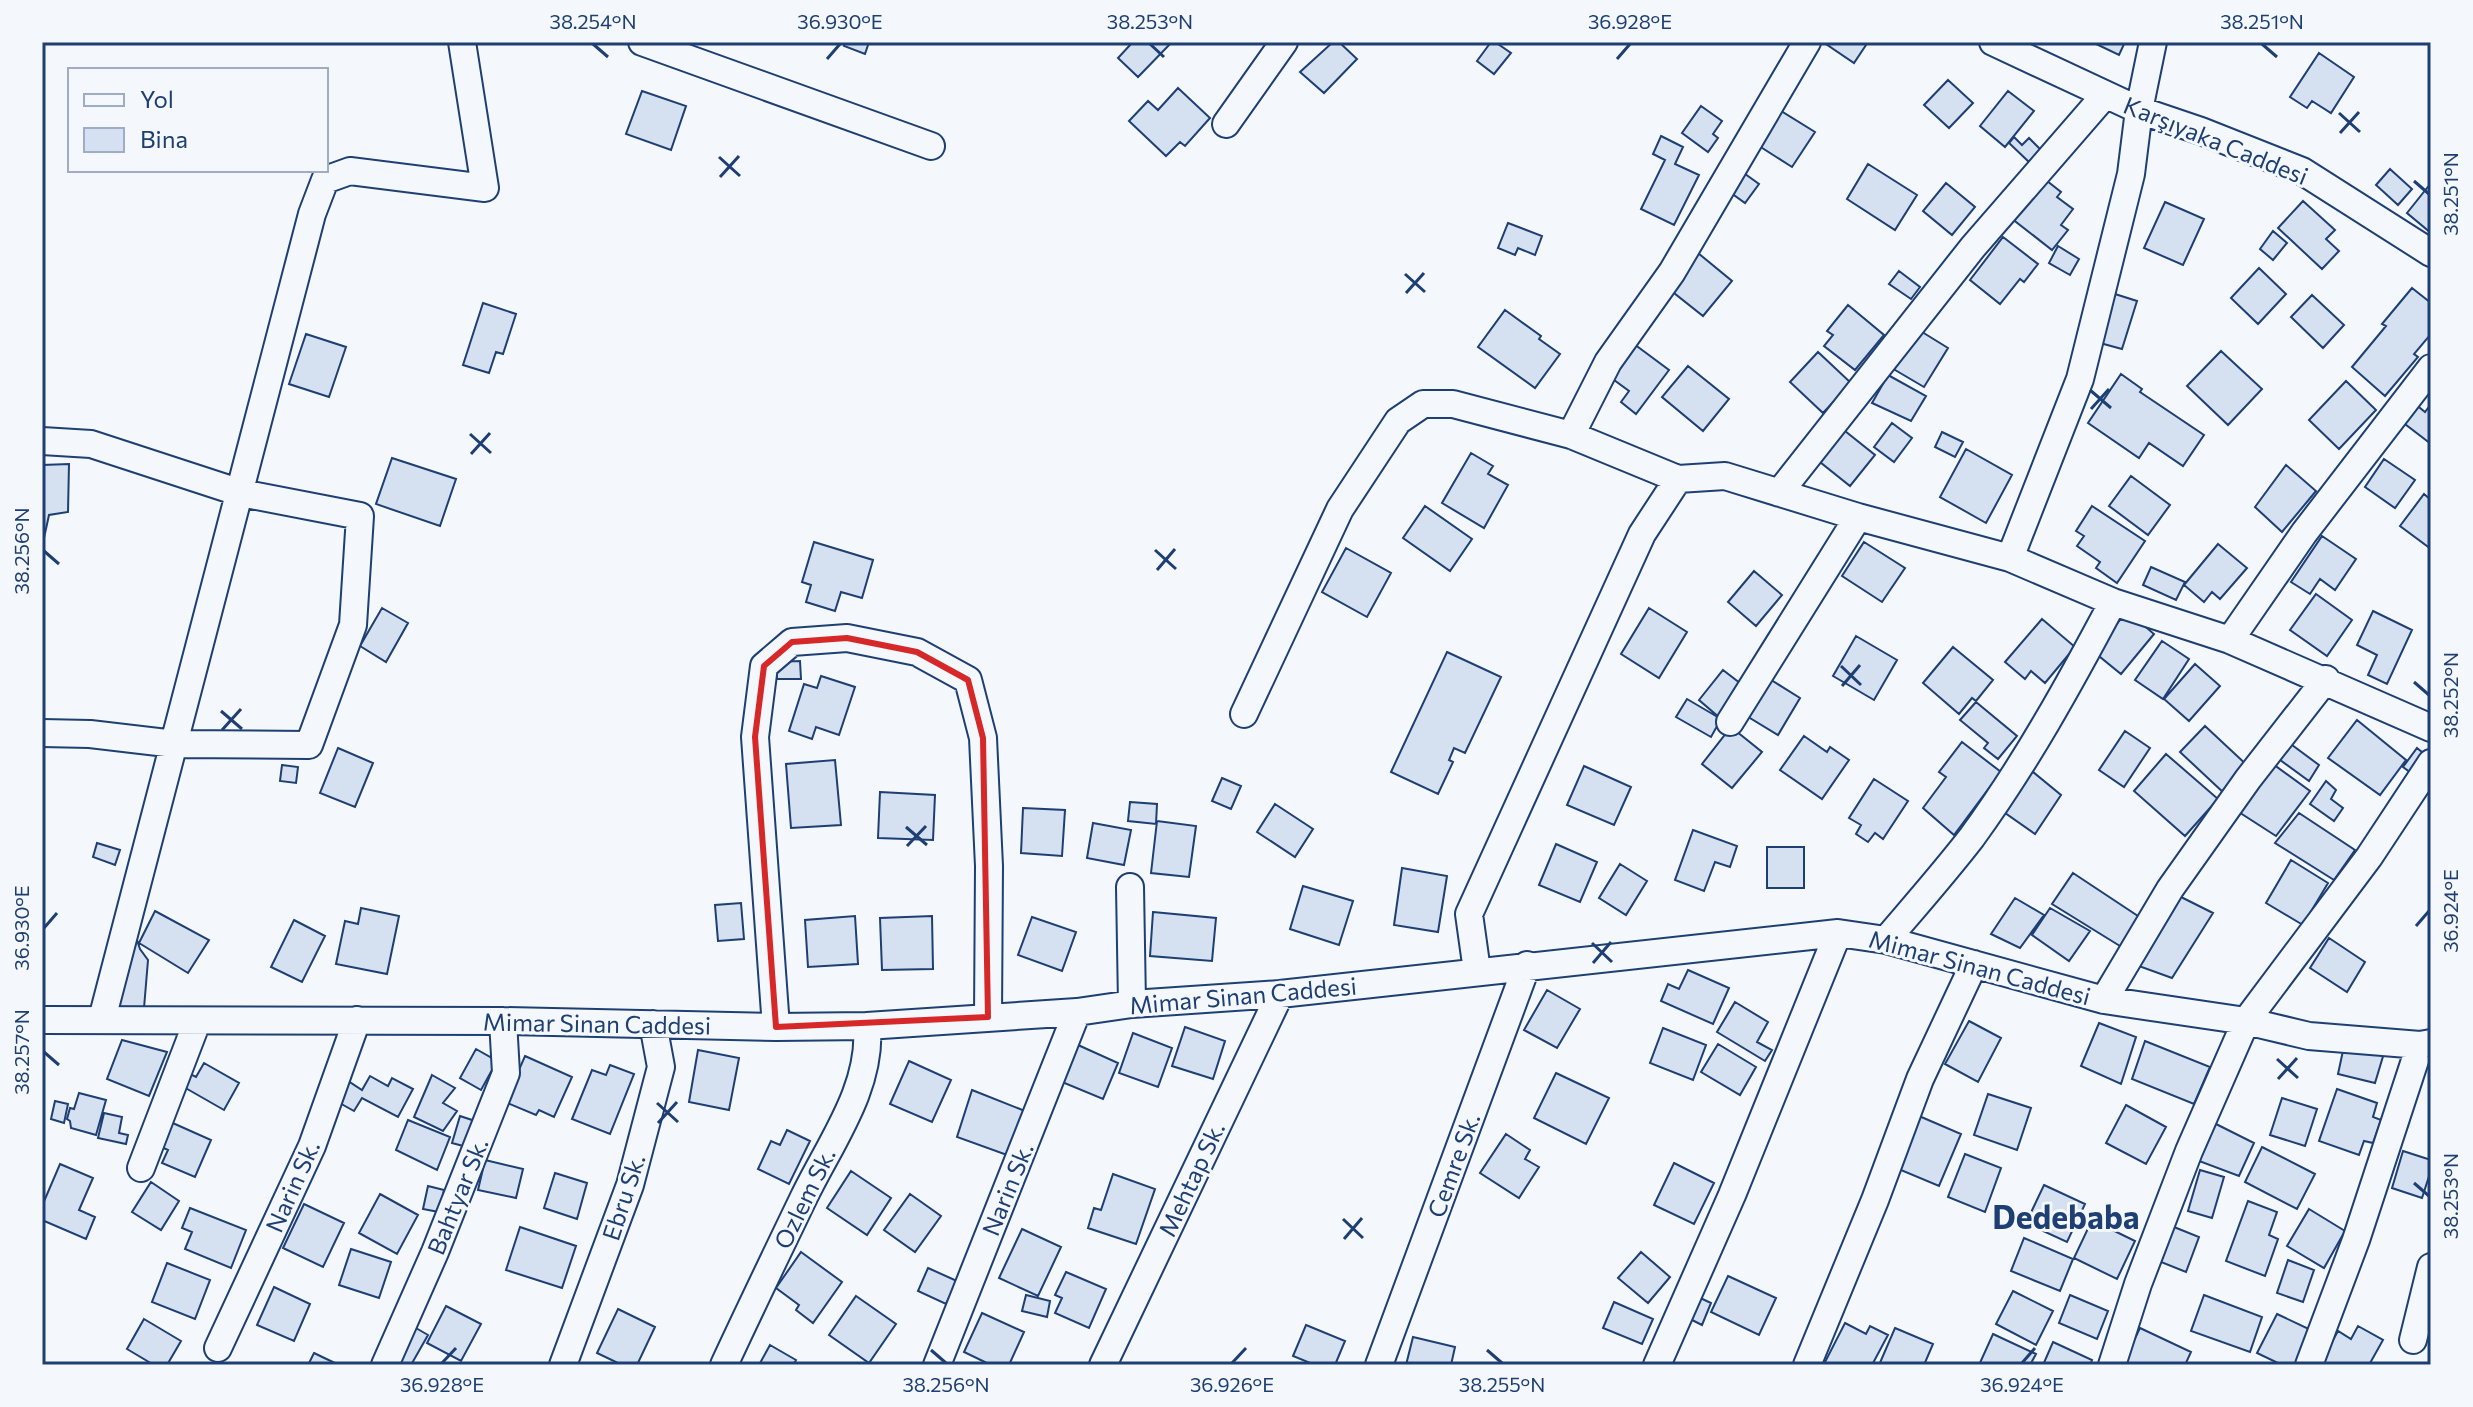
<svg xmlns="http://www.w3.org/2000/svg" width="2473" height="1407" font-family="Commissioner,sans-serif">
  <rect width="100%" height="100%" fill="#f4f7fb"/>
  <path fill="#d5e0f0" stroke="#1d3f73" stroke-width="2" d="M845,42H869L865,54L844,46Z
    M1129,42H1172L1138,77L1118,58L1131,44Z
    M1333,42H1339L1357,59L1324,93L1300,72Z
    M1491,42H1495L1511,53L1494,74L1477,61Z
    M1823,42H1868L1854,63Z
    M2092,42H2125L2119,55Z
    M2319,53L2354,77L2331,113L2312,101L2307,108L2290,97Z
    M1948,80L1973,103L1949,128L1924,105Z
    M1178,88L1210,118L1185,146L1180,142L1166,156L1129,121L1148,101L1158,110Z
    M642,91L686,106L671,150L626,134Z
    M2008,91L2034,111L2005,147L1980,126Z
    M1701,106L1722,121L1713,134L1718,138L1708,152L1682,133Z
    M1778,109L1815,132L1792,167L1756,144Z
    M1661,136L1683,147L1675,164L1699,175L1674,225L1641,209L1665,160L1653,154Z
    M2014,137L2022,145L2029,138L2041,150L2029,162L2009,143Z
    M1868,164L1917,195L1895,230L1847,199Z
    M2390,169L2412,189L2398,205L2376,185Z
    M1741,171L1759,184L1745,203L1727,190Z
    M2042,177L2061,192L2057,197L2073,209L2061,225L2068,230L2052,250L2011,218Z
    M1946,183L1975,207L1952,235L1923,211Z
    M2431,183V233L2407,213Z
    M2303,201L2335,230L2326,239L2339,251L2322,269L2278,228Z
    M2165,202L2204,219L2183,265L2144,248Z
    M1508,223L1542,236L1535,255L1518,248L1515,255L1498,248Z
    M2273,231L2287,243L2273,260L2260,249Z
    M2003,237L2038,264L2024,282L2020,279L2000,304L1970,280Z
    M2058,246L2079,259L2070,275L2049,263Z
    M1698,253L1732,281L1703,316L1669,289Z
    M2259,268L2286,294L2258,324L2231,298Z
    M1899,271L1920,287L1911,299L1889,284Z
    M2412,288L2431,303V334L2414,354L2418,357L2385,396L2352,367L2386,326L2382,324Z
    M2115,294L2137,301L2122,349L2100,343Z
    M2312,295L2344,325L2323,348L2291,317Z
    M483,303L516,314L503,354L496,352L489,373L463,365Z
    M1848,305L1884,335L1855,370L1824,346L1833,335L1827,331Z
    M1505,310L1541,336L1539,339L1560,354L1535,388L1478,347Z
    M1914,327L1948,348L1924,387L1890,367Z
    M306,334L346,347L329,397L289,384Z
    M1634,344L1669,370L1636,414L1621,402L1629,391L1610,377Z
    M2221,351L2262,389L2228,425L2187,386Z
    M1818,352L1851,383L1823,413L1790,382Z
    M1688,366L1729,399L1703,431L1662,397Z
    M2121,374L2142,389L2140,392L2204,435L2183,466L2149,443L2139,458L2088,423Z
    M1888,375L1926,396L1911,421L1872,403Z
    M2346,381L2376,410L2339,449L2309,420Z
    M2414,403L2425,412L2431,404V444L2401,421Z
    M1892,423L1912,438L1894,462L1874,447Z
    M1840,427L1875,455L1850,486L1815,458Z
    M1942,432L1963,442L1955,457L1935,447Z
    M1966,449L2012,475L1986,523L1940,497Z
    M1471,453L1493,466L1488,474L1508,485L1484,528L1442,503Z
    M392,458L456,479L440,526L376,504Z
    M2384,459L2415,480L2395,508L2365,487Z
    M69,464L68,512L49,515L44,538L42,537V465Z
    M2286,465L2316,491L2282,532L2255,507Z
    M2131,476L2170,505L2148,535L2109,506Z
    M2424,494L2431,500V549L2400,526Z
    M1425,506L1472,539L1450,571L1403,538Z
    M2092,506L2145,541L2117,583L2096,568L2100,562L2077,546L2084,536L2076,531Z
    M2322,536L2356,559L2335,590L2320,579L2310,594L2291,582Z
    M814,542L873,560L862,598L841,592L835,611L806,602L811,585L802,582Z
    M1864,542L1905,568L1882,602L1842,576Z
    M2218,544L2247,568L2220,599L2212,592L2204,602L2184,585Z
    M1346,548L1391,573L1367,617L1322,592Z
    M2151,567L2185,582L2176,600L2143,585Z
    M1754,571L1782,595L1756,626L1728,602Z
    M2316,594L2352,620L2327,656L2290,630Z
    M382,608L408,623L386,662L360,646Z
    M1649,608L1687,632L1659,678L1621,654Z
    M2127,611L2154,634L2121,674L2094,652Z
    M2373,611L2412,630L2387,684L2368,675L2377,655L2357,645Z
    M2042,619L2075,647L2045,683L2031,671L2025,679L2005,662Z
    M1856,636L1897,660L1874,700L1833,676Z
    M2162,641L2189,659L2163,699L2135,680Z
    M1953,647L1993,680L1976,701L1972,698L1959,714L1923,683Z
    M1447,652L1501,677L1465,753L1454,748L1449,760L1453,762L1438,794L1391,772Z
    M800,661L801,679H777L776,662Z
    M2195,664L2220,686L2189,721L2164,699Z
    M1723,670L1745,687L1720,718L1699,700Z
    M821,676L855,687L839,735L816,727L812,739L789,731L804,684L817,688Z
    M1768,678L1800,698L1778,735L1745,715Z
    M1687,699L1721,719L1711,737L1676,717Z
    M1976,702L2017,736L1998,759L1984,748L1988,743L1960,720Z
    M2357,720L2406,760L2380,795L2328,758Z
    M2205,726L2250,768L2225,794L2180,752Z
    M1731,727L1762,752L1732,788L1702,764Z
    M2125,731L2150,748L2124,787L2099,770Z
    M1804,736L1827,752L1830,747L1849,760L1822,799L1780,770Z
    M1962,742L2001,772L1954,835L1923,808L1946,777L1939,772Z
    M2288,742L2319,765L2309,781L2276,757Z
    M338,748L373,763L355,807L320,793Z
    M2417,748L2428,757L2414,775L2403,767Z
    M2166,754L2218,799L2185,836L2134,791Z
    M2266,759L2310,791L2276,836L2231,807Z
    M835,760L841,825L791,828L786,764Z
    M282,765L298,767L296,783L280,781Z
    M1584,766L1631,787L1614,825L1567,805Z
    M2027,767L2061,795L2035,834L1998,808Z
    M1222,778L1241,786L1231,809L1212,801Z
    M1874,779L1908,801L1883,839L1875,833L1868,842L1856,834L1861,825L1849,818Z
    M2326,781L2336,790L2331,799L2343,808L2334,821L2310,804Z
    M880,792L935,795L933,840L878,838Z
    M1130,802L1157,804L1156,824L1128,821Z
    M1275,804L1313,829L1295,857L1257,832Z
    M1023,808L1065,810L1062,856L1021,853Z
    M2299,813L2355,850L2334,880L2275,843Z
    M1157,821L1196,826L1189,877L1151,873Z
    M1093,823L1131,830L1124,865L1087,858Z
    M1693,830L1737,846L1730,867L1715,862L1704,891L1675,880Z
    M97,843L120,850L115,865L93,857Z
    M1556,844L1597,862L1580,902L1539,885Z
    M1767,847H1804V888H1767Z
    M2291,860L2328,883L2303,925L2266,903Z
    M1620,864L1647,881L1626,915L1599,898Z
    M1402,868L1447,876L1438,932L1394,925Z
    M2073,873L2147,922L2128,951L2052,904Z
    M1303,886L1353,901L1339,945L1290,929Z
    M2179,896L2213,913L2172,978L2136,965Z
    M2015,898L2044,915L2020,948L1991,934Z
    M741,903L744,939L718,941L715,905Z
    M361,908L399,916L387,974L336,964L345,921L358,924Z
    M2050,908L2090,931L2069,961L2032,935Z
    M155,911L209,940L188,973L139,943Z
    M1153,912L1216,918L1212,961L1150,956Z
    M855,916L858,964L808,967L805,920Z
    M932,916L933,969L882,970L880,918Z
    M1032,917L1076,932L1062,971L1018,955Z
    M294,920L325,936L302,982L271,967Z
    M2329,938L2365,962L2347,992L2310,968Z
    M137,940L140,949L148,960L144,1008L118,1009L127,942Z
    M1688,970L1729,988L1713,1024L1661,1001L1668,984L1679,989Z
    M1547,990L1580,1009L1557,1048L1524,1030Z
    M1735,1002L1768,1022L1757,1042L1772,1050L1765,1061L1717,1032Z
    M1969,1021L2001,1038L1978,1082L1945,1064Z
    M2099,1023L2136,1037L2121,1084L2081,1066Z
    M1185,1027L1225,1041L1213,1079L1172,1066Z
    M1663,1028L1706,1045L1693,1080L1650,1063Z
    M1133,1033L1172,1048L1158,1087L1119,1073Z
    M122,1040L167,1052L149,1096L107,1079Z
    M2145,1041L2210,1067L2194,1104L2132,1079Z
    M1718,1044L1756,1067L1740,1095L1701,1072Z
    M1078,1045L1118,1063L1103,1099L1062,1082Z
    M2344,1046L2384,1053L2375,1083L2338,1074Z
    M476,1049L497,1061L481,1090L460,1078Z
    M698,1050L739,1058L729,1110L689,1102Z
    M525,1056L572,1077L554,1117L539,1110L536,1115L505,1102Z
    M909,1061L951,1080L932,1122L890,1104Z
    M204,1063L239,1083L224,1110L175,1082L182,1070L196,1077Z
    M610,1065L634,1074L610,1134L572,1119L592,1070L606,1075Z
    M1556,1073L1609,1098L1586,1144L1534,1118Z
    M432,1075L455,1088L443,1103L457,1111L443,1131L414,1117Z
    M370,1076L388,1086L392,1078L413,1089L398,1117L362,1098L354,1111L336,1101L348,1081L362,1090Z
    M2337,1089L2377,1103L2373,1117L2381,1120L2373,1143L2364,1141L2359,1155L2319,1141Z
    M972,1090L1025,1111L1007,1155L957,1137Z
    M79,1093L106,1100L96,1135L71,1128L70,1121L67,1119L70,1108L74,1109Z
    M1988,1094L2031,1108L2017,1150L1974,1135Z
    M2282,1098L2317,1109L2305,1146L2270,1135Z
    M55,1101L68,1104L64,1123L51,1119Z
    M2126,1105L2166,1127L2146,1164L2106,1143Z
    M104,1113L122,1117L119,1133L128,1135L126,1144L98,1138Z
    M460,1116L475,1121L467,1147L452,1143Z
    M1919,1116L1961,1134L1939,1186L1896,1168Z
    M166,1120L211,1140L195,1177L162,1163L168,1150L155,1144Z
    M408,1120L450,1137L437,1170L396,1150Z
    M2214,1123L2254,1143L2239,1176L2199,1161Z
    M787,1130L810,1141L789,1184L758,1169L771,1141L780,1145Z
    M1506,1134L1530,1150L1525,1159L1539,1167L1519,1198L1480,1173Z
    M2262,1147L2315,1174L2297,1209L2245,1182Z
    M2403,1151L2431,1160V1170L2422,1198L2392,1188Z
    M1965,1154L2001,1168L1985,1212L1948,1197Z
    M485,1160L523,1169L516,1198L478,1190Z
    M1674,1163L1714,1183L1694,1224L1654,1205Z
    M60,1164L93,1178L79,1210L95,1217L86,1239L42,1220V1206Z
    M2200,1170L2224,1177L2212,1218L2188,1211Z
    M851,1171L891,1198L867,1235L827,1208Z
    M555,1173L587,1183L577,1219L544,1208Z
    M1113,1174L1155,1189L1136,1244L1088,1228L1094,1208L1101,1210Z
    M151,1182L179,1201L161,1230L132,1212Z
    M2044,1185L2085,1204L2067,1242L2026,1223Z
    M428,1186L444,1190L439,1212L423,1209Z
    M380,1194L418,1215L397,1254L359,1233Z
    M910,1194L941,1216L915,1252L884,1230Z
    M2248,1201L2277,1212L2269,1235L2278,1239L2265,1276L2226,1261Z
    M304,1204L344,1223L323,1267L283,1248Z
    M190,1208L246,1230L231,1268L185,1249L192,1232L182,1228Z
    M2309,1209L2345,1231L2324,1268L2287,1246Z
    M2092,1220L2135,1241L2117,1279L2074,1258Z
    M520,1227L576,1246L562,1288L506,1270Z
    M2174,1227L2199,1237L2186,1272L2161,1262Z
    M1022,1229L1061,1247L1038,1296L999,1278Z
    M2024,1238L2073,1259L2060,1291L2011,1271Z
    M351,1249L391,1262L379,1298L339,1285Z
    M801,1252L842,1282L813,1323L796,1310L799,1305L776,1288Z
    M1641,1252L1670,1277L1648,1303L1618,1278Z
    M2288,1260L2314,1270L2303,1302L2277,1293Z
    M167,1263L210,1280L195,1319L152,1302Z
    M928,1268L957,1281L946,1304L918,1291Z
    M1066,1272L1106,1289L1089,1328L1055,1313L1062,1298L1055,1295Z
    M1728,1276L1776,1298L1759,1335L1711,1312Z
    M274,1287L310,1304L294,1341L257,1325Z
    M2013,1291L2053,1311L2036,1345L1996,1324Z
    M1026,1295L1050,1301L1047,1317L1022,1311Z
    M1694,1295L1711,1303L1702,1325L1684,1316Z
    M2070,1295L2108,1311L2097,1339L2059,1323Z
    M2204,1295L2262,1317L2250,1352L2191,1331Z
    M856,1296L896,1324L869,1363L829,1335Z
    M1614,1302L1653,1319L1642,1344L1603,1328Z
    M446,1306L481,1324L461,1361L427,1343Z
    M618,1309L655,1327L637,1365H622L597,1353Z
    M982,1313L1024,1332L1009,1365H991L964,1352Z
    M2277,1314L2313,1331L2296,1365H2282L2257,1353Z
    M144,1319L181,1341L167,1365H154L127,1349Z
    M1845,1323L1866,1334L1870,1326L1888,1335L1872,1365H1830L1825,1362Z
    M409,1324L428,1335L411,1365H403L391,1358Z
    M1306,1325L1345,1341L1335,1365H1315L1293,1356Z
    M2358,1326L2383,1340L2369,1365H2319L2338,1331L2351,1339Z
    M1895,1328L1933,1344L1924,1365H1879Z
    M2140,1328L2191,1352L2185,1365H2122Z
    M1993,1334L2036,1354L2030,1365H1979Z
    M1413,1337L1455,1347L1451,1365H1406Z
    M2053,1342L2092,1360L2090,1365H2043Z
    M770,1345L796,1360L793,1365H759Z
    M314,1353L339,1365H308Z"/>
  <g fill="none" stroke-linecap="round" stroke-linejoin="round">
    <g stroke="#1d3f73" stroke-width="30">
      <path id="minor" d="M642,42L931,146
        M1993,42L2139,110L2201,131L2302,171L2431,253
        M1226,124L1284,42
        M1571,435L1608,362L1672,272L1807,42
        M42,441L91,444L241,493L360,516L353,625L309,745L175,744L90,734L42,733
        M1779,493L1973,247L2105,95
        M2010,558L2080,379L2131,174L2139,110L2153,42
        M2230,640L2304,533L2431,368
        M1244,714L1340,509L1398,421L1423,404H1453L1571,435L1678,479
        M1730,722L1858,517
        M1130,887L1132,1004
        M1886,940C1915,906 1945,872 1972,837C2026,763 2070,683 2113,602
        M1477,971L1469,914L1642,534L1678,479L1725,476L1858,517L2010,558L2113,602L2230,640L2431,728
        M2104,1000L2170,889L2248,779L2326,679
        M102,1019L312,214L325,180L350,171L485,188L462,42
        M42,1020L503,1021L776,1027L867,1026L1077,1012L1132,1004L1280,994L1838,933L1886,940L2104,1000L2246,1021L2309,1036L2420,1045L2431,1043
        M776,1027L755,737L764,666L792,642L847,638L917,652L968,680L983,738L989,866L988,1017
        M141,1168L197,1022
        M2413,1340L2431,1267
        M218,1348L312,1146L357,1020
        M385,1365L435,1252L506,1073L503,1021
        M563,1365L630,1185L661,1067L653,1024
        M724,1365C750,1309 777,1253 804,1197C830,1143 872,1088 867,1026
        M937,1365L1077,1012
        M1103,1365L1280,994
        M1379,1365L1527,965
        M1657,1365L1732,1195L1838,933
        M1807,1365L1875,1200L1920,1079L1974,964
        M2112,1365L2138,1284L2189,1151L2246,1021L2369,857L2431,763
        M2309,1365L2356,1240L2420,1045"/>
    </g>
    <use href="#minor" stroke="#f4f7fb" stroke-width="26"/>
  </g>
  <path fill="none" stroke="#d62828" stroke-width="6" stroke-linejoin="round" d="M847,638L917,652L968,680L983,738L988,1017L776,1027L755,737L764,666L792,642Z"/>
  <path fill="none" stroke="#1d3f73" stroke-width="3" d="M593,44L608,57M1150,44L1164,57M2262,44L2277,57M827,59L840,44M1617,59L1630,44M2339,113L2360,132M2340,133L2359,112M719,157L740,176M720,177L739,156M2414,181L2429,194M1405,274L1425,292M1406,293L1424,273M2090,390L2111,408M2091,409L2109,389M470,434L491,453M471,454L490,433M1155,550L1176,569M44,551L59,564M1157,570L1175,549M1841,666L1861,685M2414,682L2429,695M1842,686L1860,665M221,711L242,729M222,730L241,709M906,827L927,845M907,846L926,826M2416,926L2429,911M44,928L57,913M1592,943L1612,962M1593,963L1611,942M44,1052L59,1065M2277,1059L2298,1078M2278,1079L2297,1058M657,1103L678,1122M658,1123L677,1102M2414,1183L2429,1196M1343,1219L1363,1238M1344,1239L1362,1218M931,1350L946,1363M1487,1350L1502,1363M442,1363L456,1348M1232,1363L1246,1348M2022,1363L2035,1348"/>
  <g text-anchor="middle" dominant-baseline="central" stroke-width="6" stroke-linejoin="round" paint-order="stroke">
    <g font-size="24" fill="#1d3f73" stroke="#f4f7fb">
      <text transform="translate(2216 140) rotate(22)">Karşıyaka Caddesi</text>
      <text transform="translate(1980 967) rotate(15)">Mimar Sinan Caddesi</text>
      <text transform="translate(1243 995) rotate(-5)">Mimar Sinan Caddesi</text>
      <text transform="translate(597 1023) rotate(1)">Mimar Sinan Caddesi</text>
      <text transform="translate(1453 1165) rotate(-70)">Cemre Sk.</text>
      <text transform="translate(1191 1179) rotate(-65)">Mehtap Sk.</text>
      <text transform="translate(292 1186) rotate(-66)">Narin Sk.</text>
      <text transform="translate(1007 1189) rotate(-68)">Narin Sk.</text>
      <text transform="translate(457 1196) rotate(-68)">Bahtyar Sk.</text>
      <text transform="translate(623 1197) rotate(-72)">Ebru Sk.</text>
      <text transform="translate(804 1198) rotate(-64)">Ozlem Sk.</text>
    </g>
    <g font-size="32" font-weight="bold" fill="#1d3f73" stroke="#f4f7fb">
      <text x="2066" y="1216">Dedebaba</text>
    </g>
  </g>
  <rect width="2473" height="1407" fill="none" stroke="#f4f7fb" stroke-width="88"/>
  <rect x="68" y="68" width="260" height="104" fill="#f4f7fb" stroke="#9eadc5" stroke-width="2"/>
  <rect x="84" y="94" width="40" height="12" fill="#f4f7fb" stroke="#9eadc5" stroke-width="2"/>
  <text x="140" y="108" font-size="24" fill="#1d3f73">Yol</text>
  <rect x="84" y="128" width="40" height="24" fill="#d5e0f0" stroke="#9eadc5" stroke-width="2"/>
  <text x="140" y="148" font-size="24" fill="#1d3f73">Bina</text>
  <rect x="44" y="44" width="2385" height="1319" fill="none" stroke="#1d3f73" stroke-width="3"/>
  <g font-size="20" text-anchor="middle" fill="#1d3f73">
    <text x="593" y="29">38.254°N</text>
    <text x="840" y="29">36.930°E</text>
    <text x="1150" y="29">38.253°N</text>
    <text x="1630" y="29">36.928°E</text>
    <text x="2262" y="29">38.251°N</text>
    <text transform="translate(2451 194) rotate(-90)" y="7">38.251°N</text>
    <text transform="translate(22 551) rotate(-90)" y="7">38.256°N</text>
    <text transform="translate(2451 695) rotate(-90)" y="7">38.252°N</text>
    <text transform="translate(2451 911) rotate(-90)" y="7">36.924°E</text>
    <text transform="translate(22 928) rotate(-90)" y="7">36.930°E</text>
    <text transform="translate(22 1052) rotate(-90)" y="7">38.257°N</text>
    <text transform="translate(2451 1196) rotate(-90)" y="7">38.253°N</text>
    <text x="442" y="1392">36.928°E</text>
    <text x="946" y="1392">38.256°N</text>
    <text x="1232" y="1392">36.926°E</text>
    <text x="1502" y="1392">38.255°N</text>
    <text x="2022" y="1392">36.924°E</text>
  </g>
</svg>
